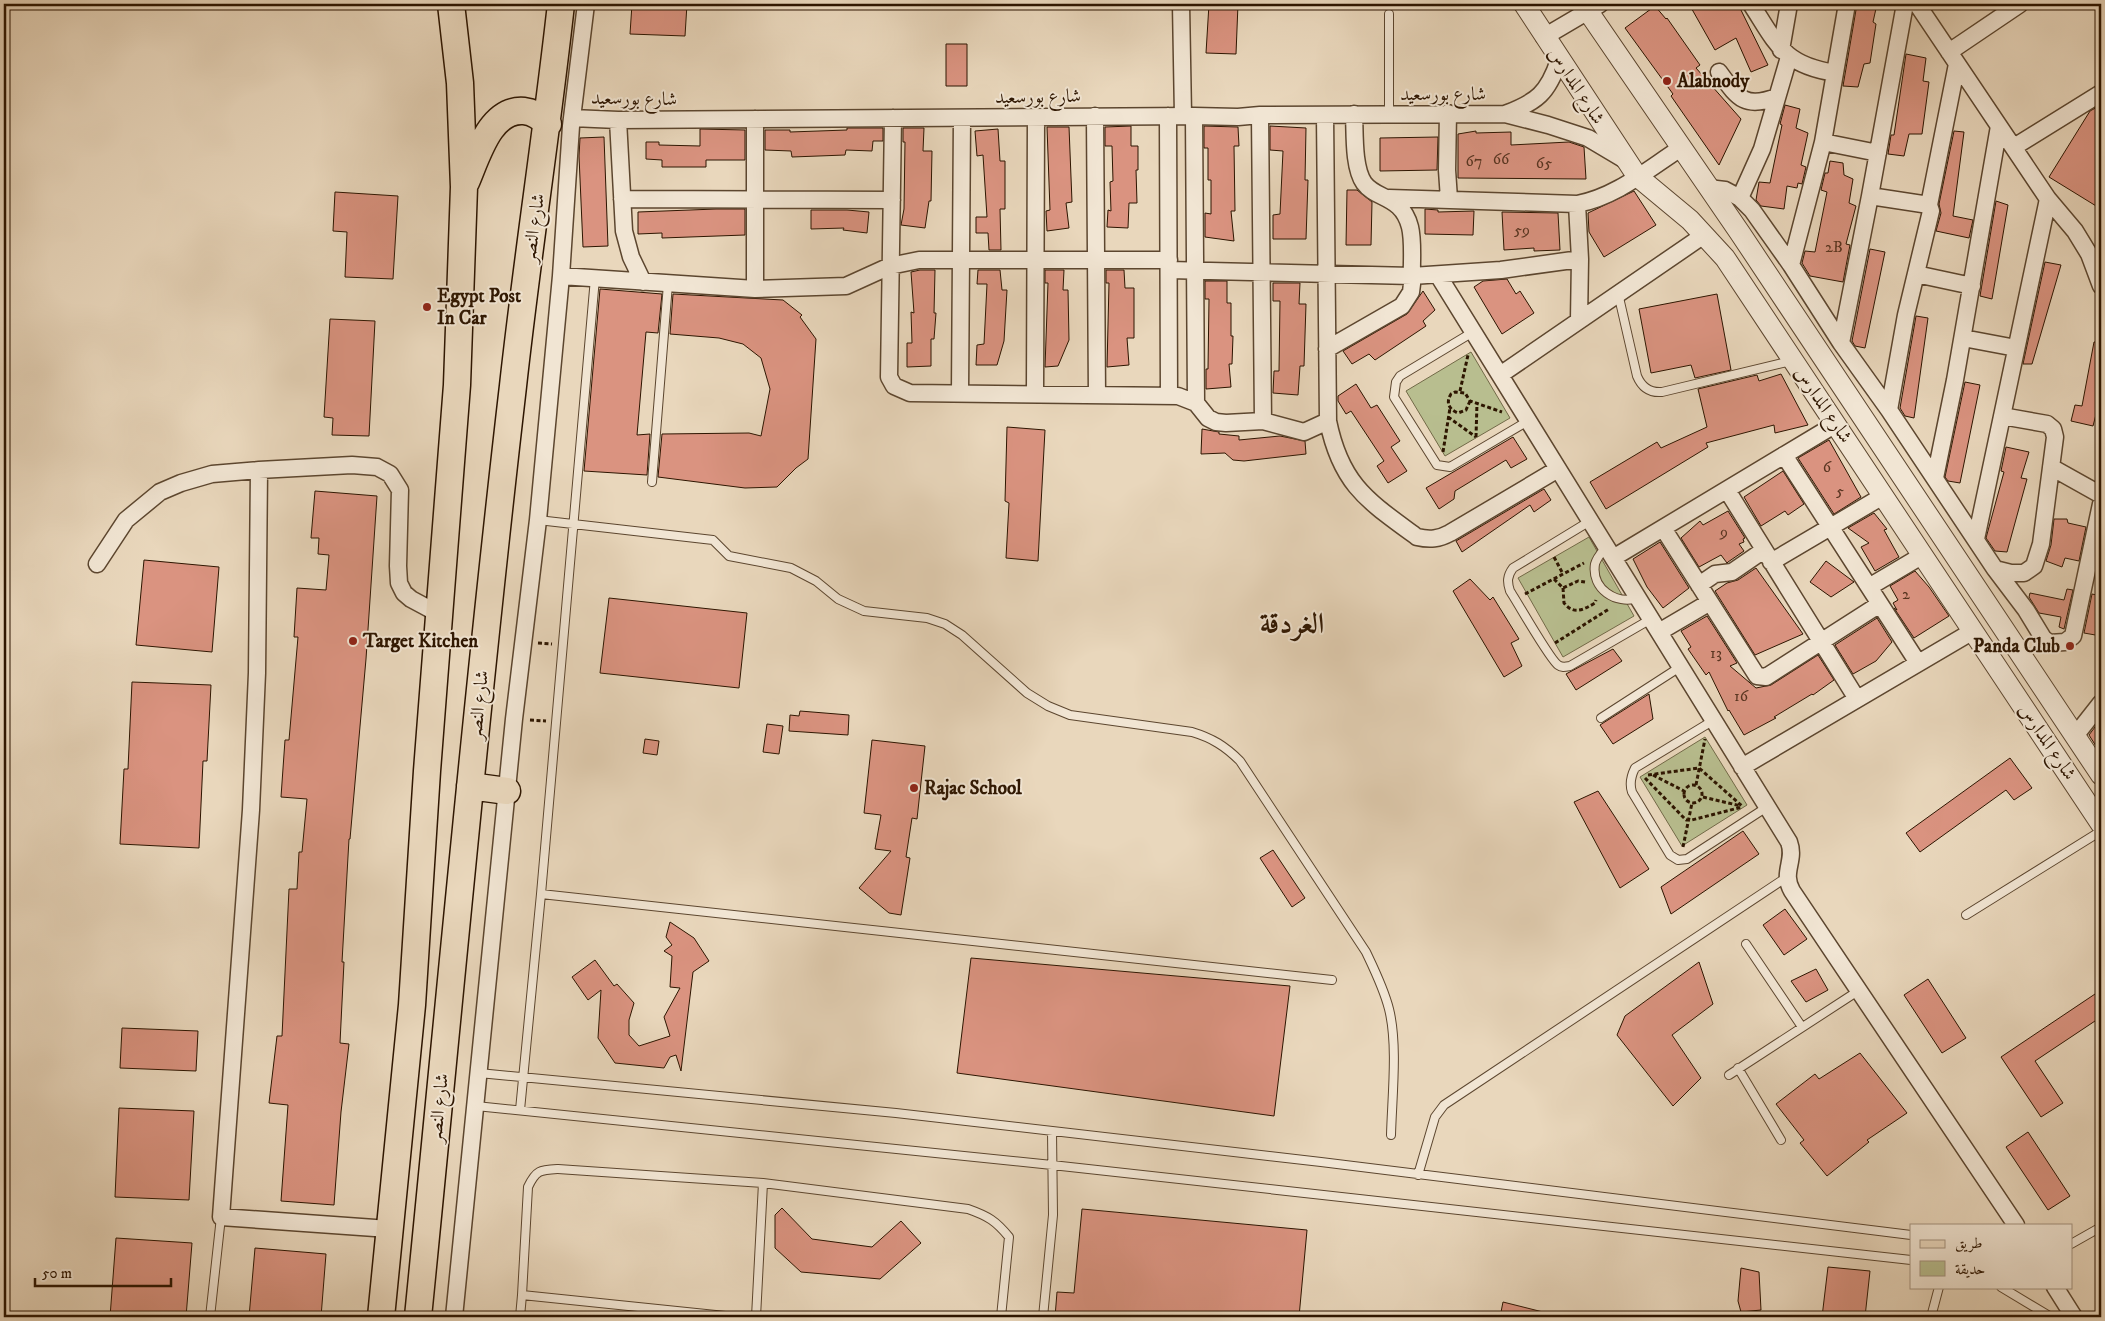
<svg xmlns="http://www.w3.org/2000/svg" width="2105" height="1321" font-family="'IM FELL DW Pica',Amiri,serif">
  <rect width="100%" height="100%" fill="#e9d7bc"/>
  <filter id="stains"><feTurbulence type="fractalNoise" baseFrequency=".004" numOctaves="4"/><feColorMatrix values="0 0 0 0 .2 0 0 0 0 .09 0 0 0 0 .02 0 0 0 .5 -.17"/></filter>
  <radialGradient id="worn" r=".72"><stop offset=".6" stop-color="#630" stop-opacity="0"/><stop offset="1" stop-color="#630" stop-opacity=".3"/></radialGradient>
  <path fill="#b8be8f" stroke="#726a48" d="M1471,352L1510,418L1445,456L1406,391Z
    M1589,537L1634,616L1563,657L1518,578Z
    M1705,737L1747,805L1682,846L1640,777Z"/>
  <path fill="#da9380" stroke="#2d1500" d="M632,4H687L685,36L630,34Z
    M1209,4H1238L1236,54L1206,53Z
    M1689,4H1738L1768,65L1751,72L1736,38L1715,50Z
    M1857,4H1877L1873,22L1876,24L1870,63L1864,64L1858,87L1843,86Z
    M1655,6L1666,19L1667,18L1700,65L1696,68L1741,119L1719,165L1671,96L1673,94L1625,28Z
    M946,44H967V86H946Z
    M1906,54L1926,58L1923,81L1929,82L1922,134H1909L1904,156L1888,154L1891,135H1894Z
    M1785,105L1800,109L1796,128L1808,133L1801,165L1806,167L1802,184L1798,183L1797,188L1787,186L1784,209L1761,206L1756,200L1759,182L1770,183L1782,125L1780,124Z
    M2101,105V209L2049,177L2090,111Z
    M1131,126V146H1138V170H1136L1137,203H1129L1128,228L1107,227L1108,210L1111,211L1110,182L1113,181L1112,146H1105V127Z
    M1204,126L1238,127L1239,146H1234L1235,211H1231L1234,241L1205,237V213L1211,214V180H1208V148H1204Z
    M1270,126L1306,128L1305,180H1308L1306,239H1273V215L1280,214L1283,151L1270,150Z
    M1047,127H1069L1072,202L1066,203L1069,228L1047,231L1046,211L1050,210Z
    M847,128H883V141H873L872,151L846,150L845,155L792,157L791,151L765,150V130H790V132L847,130Z
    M903,128H924L923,151H932L931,201H929L925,228L901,225L904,209L905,142H903Z
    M700,129L745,130V160H706V167H662V160L646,159V142H659V145L700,146Z
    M998,129L1000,161H1005V209H1000L1001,250H989L988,233H976V217H987L983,155L977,156L975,131Z
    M1476,131V133L1511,132V145L1569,142L1584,147L1586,179L1458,178V134Z
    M1954,131L1964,132L1953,216L1973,220L1969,238L1936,231L1941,213L1939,204Z
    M604,137L608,246L583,247L579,156L580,138Z
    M1438,137L1437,170L1380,171V138Z
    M1830,161L1843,163L1844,175L1853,179L1849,203L1856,206L1846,244L1850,245L1843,282L1810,276L1802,263L1805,251L1815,252L1827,192L1821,190L1825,173H1828Z
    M1347,190H1357L1372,202L1371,245H1346Z
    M1634,191L1656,225L1604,257L1589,232L1588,213Z
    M335,192L398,196L393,279L345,277L347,232L333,231Z
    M1996,201L2008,205L1992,299L1980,296Z
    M716,209H745V235L662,238V233L638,234V212Z
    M1425,209L1438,210V212L1474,211L1473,235L1425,234Z
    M811,210H847L869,212L867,233L843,230L844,228L811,229Z
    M1502,212L1558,213L1560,250L1534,251V248L1504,250Z
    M1870,249L1885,252L1865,348L1855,346L1852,341Z
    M2045,262L2061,265L2032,364H2023Z
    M920,270H935L934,313H936L934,339H931V366L907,367V343H912L911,312L914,313L911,272Z
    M978,270H1000L1002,290H1007L1004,341L997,365H976L977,345L984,344L987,284H977Z
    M1045,270H1064L1063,290H1068L1069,340L1058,366L1045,367L1048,283H1045Z
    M1106,270H1124L1125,288H1134V338H1127L1129,365L1107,367L1109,283H1106Z
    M1507,279L1516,294L1520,291L1534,313L1502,334L1474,287L1483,281Z
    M1205,281H1227V303H1231V336H1233L1232,364H1229L1231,387L1206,389V369H1208L1209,299H1205Z
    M1273,283H1300L1299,304H1306L1304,366H1300L1298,395L1273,393L1274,371H1279L1280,301H1273Z
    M600,289L662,294L658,333L646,332L637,435L650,434L647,475L584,471Z
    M1423,291L1435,310L1423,321L1426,326L1375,360L1369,354L1352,364L1343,351L1407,314Z
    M673,294L783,300L802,315L800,317L816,339L808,459L796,468L777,487L745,488L658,477L662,434L749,433L761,436L770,389L761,358L743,344L719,338L670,334Z
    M1717,294L1731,370L1695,378L1691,365L1651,373L1639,309Z
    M1916,316L1928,318L1914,418L1905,416L1900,408Z
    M330,319L375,321L369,436L332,435L333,418L324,417Z
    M2094,342H2101V395L2093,426L2071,421L2075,405L2082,406Z
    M1781,374L1808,425L1775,433L1774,425L1706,443L1708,447L1606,509L1590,482L1657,442L1661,448L1707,427L1698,389L1757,375L1759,381Z
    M1965,382L1980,385L1960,483L1948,481L1945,477Z
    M1356,384L1371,408L1377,405L1400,441L1391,447L1407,471L1388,483L1377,466L1384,461L1351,411L1346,414L1338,401V396Z
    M1007,427L1045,430L1038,561L1006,558L1009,503L1005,501Z
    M1202,429L1219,432V434L1239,436V440L1280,436L1305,441L1306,454L1244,461L1233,460L1225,453L1201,454Z
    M1513,437L1527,459L1511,468L1506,460L1455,491L1454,499L1439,509L1426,488Z
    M1829,440L1861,497L1834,514L1798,458Z
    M2006,447L2029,452L2021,478L2027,479L2007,552L1995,551L1986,538L2004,472L2001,471Z
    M1783,471L1804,504L1788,515L1785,511L1761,526L1744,497Z
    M1544,489L1551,500L1534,512L1530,505L1462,552L1456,541Z
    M315,491L377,496L366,659L350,839H349L342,962H344L340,1043L349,1044L341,1112L334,1205L281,1201L288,1105L269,1103L277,1036H282L289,889H297L299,852H302L307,799L281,797L285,740H289L298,637H294L297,588L326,590L329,555L318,554L319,538H311Z
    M1728,511L1745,538L1743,539L1744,542L1739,544L1744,551L1728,562L1727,563L1721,555L1699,567L1681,538L1700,521L1703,525Z
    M1874,513L1887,529L1884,530L1899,557L1875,571L1861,547L1869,543L1848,528Z
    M2054,519H2067L2068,523L2086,527L2079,561L2065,558L2062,567L2046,561L2051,545Z
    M1660,542L1689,588L1663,608L1647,587L1633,559Z
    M144,560L219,567L212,652L136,645Z
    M1826,561L1854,582L1831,597L1810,582Z
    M1756,568L1803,634L1755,655L1715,591L1727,583L1738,580Z
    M1915,571L1929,587L1949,616L1914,638L1894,608L1897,610L1893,603L1898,600L1890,586Z
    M1470,579L1490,600L1493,597L1519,639L1511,643L1522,666L1504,677L1453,591Z
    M2067,589L2073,590L2064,629L2059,627L2061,617L2039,613L2029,597L2030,593L2064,600Z
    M2092,594L2101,596V636L2084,633Z
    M609,598L747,613L739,688L600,673Z
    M1707,616L1737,663L1730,666L1756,688L1771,685L1818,655L1834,680L1813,695L1812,694L1774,717L1776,718L1744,735L1729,710L1728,711L1709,672L1706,675L1688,649L1691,647L1681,631Z
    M1877,618L1892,642L1876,661L1853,674L1835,645Z
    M1613,649L1622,661L1576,690L1566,674Z
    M132,682L211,685L207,761H203L199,848L120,844L124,769H128Z
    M1649,694L1653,719L1613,744L1600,725Z
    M800,711L849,715L848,735L789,731L790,715L799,716Z
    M2101,719V754L2089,735Z
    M767,724L783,726L779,754L763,752Z
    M645,739L659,741L657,755L643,753Z
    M872,740L925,746L917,819L912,818L906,857L910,858L901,915L889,913L859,888L891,851L875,849L881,815L864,813Z
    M2010,758L2032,788L2014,800L2006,790L1920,852L1906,833Z
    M1598,791L1649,869L1620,888L1574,802Z
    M1743,831L1759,854L1671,914L1661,887Z
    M1273,850L1305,898L1292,907L1260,858Z
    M1785,909L1807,939L1784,955L1763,925Z
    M670,922L694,938L709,961L693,972L681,1071L676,1055L670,1057L664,1068L615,1063L598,1038L601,990L588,1000L572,977L595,960L614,986L617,984L634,1003L629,1020V1035L639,1046L670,1036L664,1017L680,988L670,987L672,956L664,951L672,945L666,937Z
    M971,958L1290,986L1274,1116L957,1073Z
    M1699,962L1713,1004L1672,1035L1701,1078L1673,1106L1617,1035L1625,1016Z
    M1816,969L1828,990L1806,1002L1791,981Z
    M1928,979L1966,1038L1942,1053L1904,995Z
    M2101,990V1017L2035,1061L2063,1103L2041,1117L2001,1057Z
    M122,1028L198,1031L196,1071L120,1068Z
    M1860,1053L1907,1113L1867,1140L1869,1142L1827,1176L1800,1143L1804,1140L1776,1104L1815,1074L1819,1079Z
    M119,1108L194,1111L189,1200L115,1197Z
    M2028,1132L2070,1196L2048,1210L2006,1147Z
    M782,1208L812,1239L872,1247L901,1221L921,1243L880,1279L801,1272L775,1248V1215Z
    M1082,1209L1307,1230L1299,1317H1055L1057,1292L1074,1293Z
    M116,1238L192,1243L186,1317H110Z
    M255,1248L326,1254L321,1317H249Z
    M1828,1267L1870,1271L1865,1317H1822Z
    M1741,1268L1759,1272L1761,1310L1741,1312L1738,1301Z
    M1503,1302L1543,1312V1317H1500Z"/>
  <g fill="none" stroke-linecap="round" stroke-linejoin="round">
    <g stroke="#5c462f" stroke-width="10">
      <path id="service" d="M1389,14V114
        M1618,293L1637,376C1642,388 1650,393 1662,392L1791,361
        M1473,332L1400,376L1396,382L1394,397L1437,465L1450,467L1528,421
        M652,482L668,284
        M538,520L713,540L729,556L791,568L816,581L838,599L864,611L927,618L945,624L962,635L1027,693L1048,706L1070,715L1192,732C1212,738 1225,746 1240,761L1366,952C1375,971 1384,989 1389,1009C1398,1045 1392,1097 1391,1135
        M1590,521L1513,568C1507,576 1507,582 1510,591C1518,603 1550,660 1558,665C1562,668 1565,667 1570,666L1651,619
        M1606,547C1602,552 1597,557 1595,564C1591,589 1616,605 1638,598
        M1601,718L1680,667
        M1714,720L1635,768C1631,776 1629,783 1632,792L1670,855L1678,860L1687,859L1767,807
        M541,894L1332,980
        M1966,915L2101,831
        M1746,944L1802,1027
        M1738,1068L1781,1140
        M479,1073L896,1113L1321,1162L1911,1235
        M1729,1075L1858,991
        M476,1106L1052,1165L1911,1260
        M520,1110L541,894L595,278
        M1418,1175L1435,1117L1444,1105L1787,877
        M2071,1244L2101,1227
        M2001,1287L2051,1317
        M210,1317L221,1217
        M520,1317L522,1295
        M735,1317L522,1295L528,1187C536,1170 540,1170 558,1169L763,1183L968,1209C988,1216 996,1221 1009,1237L1001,1317
        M756,1317L763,1183
        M1043,1317L1053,1215L1052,1132
        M1931,1317L1939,1287"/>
    </g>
    <g stroke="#5c462f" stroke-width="19">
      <path id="minor" d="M1181,4L1183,116
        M1751,4C1777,44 1783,65 1835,73
        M1917,4L2048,199L2075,231L2089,254L2101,286
        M1544,37L1600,4
        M1781,50L1789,4
        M1949,52L2020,4
        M1719,72C1738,98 1744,109 1777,97
        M1448,113L1447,170L1449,199
        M1505,114C1537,102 1548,93 1559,60
        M1260,115L1263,421
        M1325,115L1328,421C1341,485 1368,501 1417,537C1430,540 1439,539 1450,533L1558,469
        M1095,116L1097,395
        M1168,116L1169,396
        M1194,116L1196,403
        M572,118L618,120L1194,116L1238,117L1260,115L1505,114L1548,125L1588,138L1625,160
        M893,118L889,377L894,386L910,393L1178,396L1196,403L1208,418L1216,422L1226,423L1263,421L1304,432L1328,421
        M755,119V289
        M618,120L624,231L631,257L643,282
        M1823,142L1878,153
        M2014,147L2101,93
        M1708,188L1725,190L1740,198L1752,210L1791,265L1841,343L1889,410L1995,569L2026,610L2043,638L2049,643L2065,642L2073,636L2101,504
        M1870,196L1929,205
        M1389,198L1577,204C1616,197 1648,169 1681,148
        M1740,198L1762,149L1789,57
        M622,199L892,200
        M1577,204L1580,259L1579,320
        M1791,265L1823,142L1847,4
        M1169,270L1412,276L1501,270L1580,259
        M1916,274L1972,286
        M1438,275L1789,842C1796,861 1781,872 1792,891L2016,1225
        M561,276L755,289L846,286L890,266L919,260H1169
        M1963,338L2016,348
        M1841,343L1870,196L1905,4
        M1327,349L1402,306L1411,292L1412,284C1411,267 1414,243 1410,227C1402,195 1376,200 1364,183C1353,167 1355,133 1354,114
        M1500,375L1704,235
        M960,393L962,118
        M1035,394L1036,117
        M1889,410L1906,315L1931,211L1929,205L1957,64
        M1784,455L1918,663
        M2051,467L2101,495
        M259,470L257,673L251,810L221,1217L389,1229
        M1937,482L1935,478L1955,380L1999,126
        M1727,490L1857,699
        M1663,528L1757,676L1766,677L1880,604
        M1976,539L2048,199
        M1613,558L1836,424
        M1771,562L1883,496
        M97,564L126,520L160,492L181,483L212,474L259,470L352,465L377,467L390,474L400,490L398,566L399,583L404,593L411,599L439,614
        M1995,569L2011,573H2024L2034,566L2041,544L2055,437L2053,429L2047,424L2002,416
        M1699,585L1715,574L1732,572L1764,550
        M1869,587L1923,555
        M1659,632L1710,602
        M2075,736L2101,703
        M1742,767L1973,631
        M2055,1287L2074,1317
        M454,1317L514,719L538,520L561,276L571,126L586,4"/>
    </g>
    <g stroke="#5c462f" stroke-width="22">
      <path id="tertiary" d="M1524,4L1637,176L1690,220L1725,258L2101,824
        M1583,4L1740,233L2101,775"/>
    </g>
    <g stroke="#2d1500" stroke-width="29">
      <path id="primary" d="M466,182C477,157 490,108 524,111C534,112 541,117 548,124
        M470,786L507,791
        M381,1317L412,1005L427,771L457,385L464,187L460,83L451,4
        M418,1317C449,1007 477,696 513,386C527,258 547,131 561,4"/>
    </g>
    <path stroke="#2d1500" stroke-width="3" stroke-dasharray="4 2.5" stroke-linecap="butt" d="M1460,391L1468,355
      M1470,401L1466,410L1458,413C1448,409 1446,402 1451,394L1455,392L1465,393L1470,401L1502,412
      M1448,417L1476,437
      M1476,437L1477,403
      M1443,452L1450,408
      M1554,557L1563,574
      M1554,579L1563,588L1578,581L1585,582
      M1563,588L1564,603C1574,615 1583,610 1595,603L1596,600
      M1525,594L1584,563
      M538,643L552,644
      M1555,643L1609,609
      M530,720L546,721
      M1648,775L1699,768L1742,806
      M1653,775L1684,791
      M1645,778L1686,820H1692L1742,807
      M1684 794a9 9 0 1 1 18 0a9 9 0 1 1-18 0Z
      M1696,785L1705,739
      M1703,797L1741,806
      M1683,847L1692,803"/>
    <use href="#service" stroke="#f1e5d3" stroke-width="8"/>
    <use href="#minor" stroke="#f1e5d3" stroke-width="16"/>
    <use href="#tertiary" stroke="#f1e5d3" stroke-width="20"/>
    <use href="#primary" stroke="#e9d7bc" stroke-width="26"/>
  </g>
  <g fill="#8f2418" stroke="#f1e5d3" stroke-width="2">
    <circle cx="1667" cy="81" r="5"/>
    <circle cx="427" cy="307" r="5"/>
    <circle cx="353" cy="641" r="5"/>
    <circle cx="2070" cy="646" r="5"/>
    <circle cx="914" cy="788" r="5"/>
  </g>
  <g text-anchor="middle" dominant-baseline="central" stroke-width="4" stroke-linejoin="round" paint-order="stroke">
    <g font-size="16" fill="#583420">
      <text x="1501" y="159">66</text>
      <text x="1474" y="161">67</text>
      <text x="1544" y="163">65</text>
      <text x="1522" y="230">59</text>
      <text x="1834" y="247">2B</text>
      <text x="1827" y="467">6</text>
      <text x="1840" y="491">5</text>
      <text x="1724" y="532">9</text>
      <text x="1906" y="594">2</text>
      <text x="1716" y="653">13</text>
      <text x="1741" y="696">16</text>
    </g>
    <g font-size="19" font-weight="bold" fill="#2d1500" stroke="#f1e5d3" text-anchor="start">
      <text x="1677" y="81">Alabnody</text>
      <text x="437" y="296">Egypt Post<tspan x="437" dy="22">In Car</tspan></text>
      <text x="363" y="641">Target Kitchen</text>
      <text x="2060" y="646" text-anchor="end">Panda Club</text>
      <text x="924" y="788">Rajac School</text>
    </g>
    <g font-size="19" fill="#2d1500" stroke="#f1e5d3">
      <text transform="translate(1576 86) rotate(57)">شارع المدارس</text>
      <text x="1443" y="94">شارع بورسعيد</text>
      <text transform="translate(1038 97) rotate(-1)">شارع بورسعيد</text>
      <text transform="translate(634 99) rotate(1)">شارع بورسعيد</text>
      <text transform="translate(534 228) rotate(-82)">شارع النصر</text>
      <text transform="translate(1823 405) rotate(56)">شارع المدارس</text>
      <text transform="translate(479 705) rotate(-84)">شارع النصر</text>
      <text transform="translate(2047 742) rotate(56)">شارع المدارس</text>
      <text transform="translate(439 1108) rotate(-84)">شارع النصر</text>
    </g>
    <g font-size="29" font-weight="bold" fill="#2d1500" stroke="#f1e5d3">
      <text x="1292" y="625">الغردقة</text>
    </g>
  </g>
  <rect width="2105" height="1321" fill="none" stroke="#e9d7bc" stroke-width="20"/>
  <rect x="5" y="5" width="2095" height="1311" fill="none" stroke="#2d1500" stroke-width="2.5"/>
  <rect x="10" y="10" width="2085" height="1301" fill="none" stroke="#2d1500"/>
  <rect x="1910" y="1224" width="162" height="65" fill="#f1e5d3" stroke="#a3927f"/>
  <rect x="1920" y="1240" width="25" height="8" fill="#e9d7bc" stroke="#a3927f"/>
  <text x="1955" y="1248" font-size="15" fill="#2d1500">طريق</text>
  <rect x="1920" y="1261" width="25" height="15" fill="#b8be8f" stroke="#a3927f"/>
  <text x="1955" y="1274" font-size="15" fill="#2d1500">حديقة</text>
  <path d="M35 1278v8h136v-8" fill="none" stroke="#2d1500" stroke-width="2.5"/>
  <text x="42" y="1278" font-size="15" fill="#2d1500" stroke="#f1e5d3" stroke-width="4" paint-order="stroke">50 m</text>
  <rect width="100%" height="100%" filter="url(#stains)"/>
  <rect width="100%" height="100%" fill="url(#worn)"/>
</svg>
